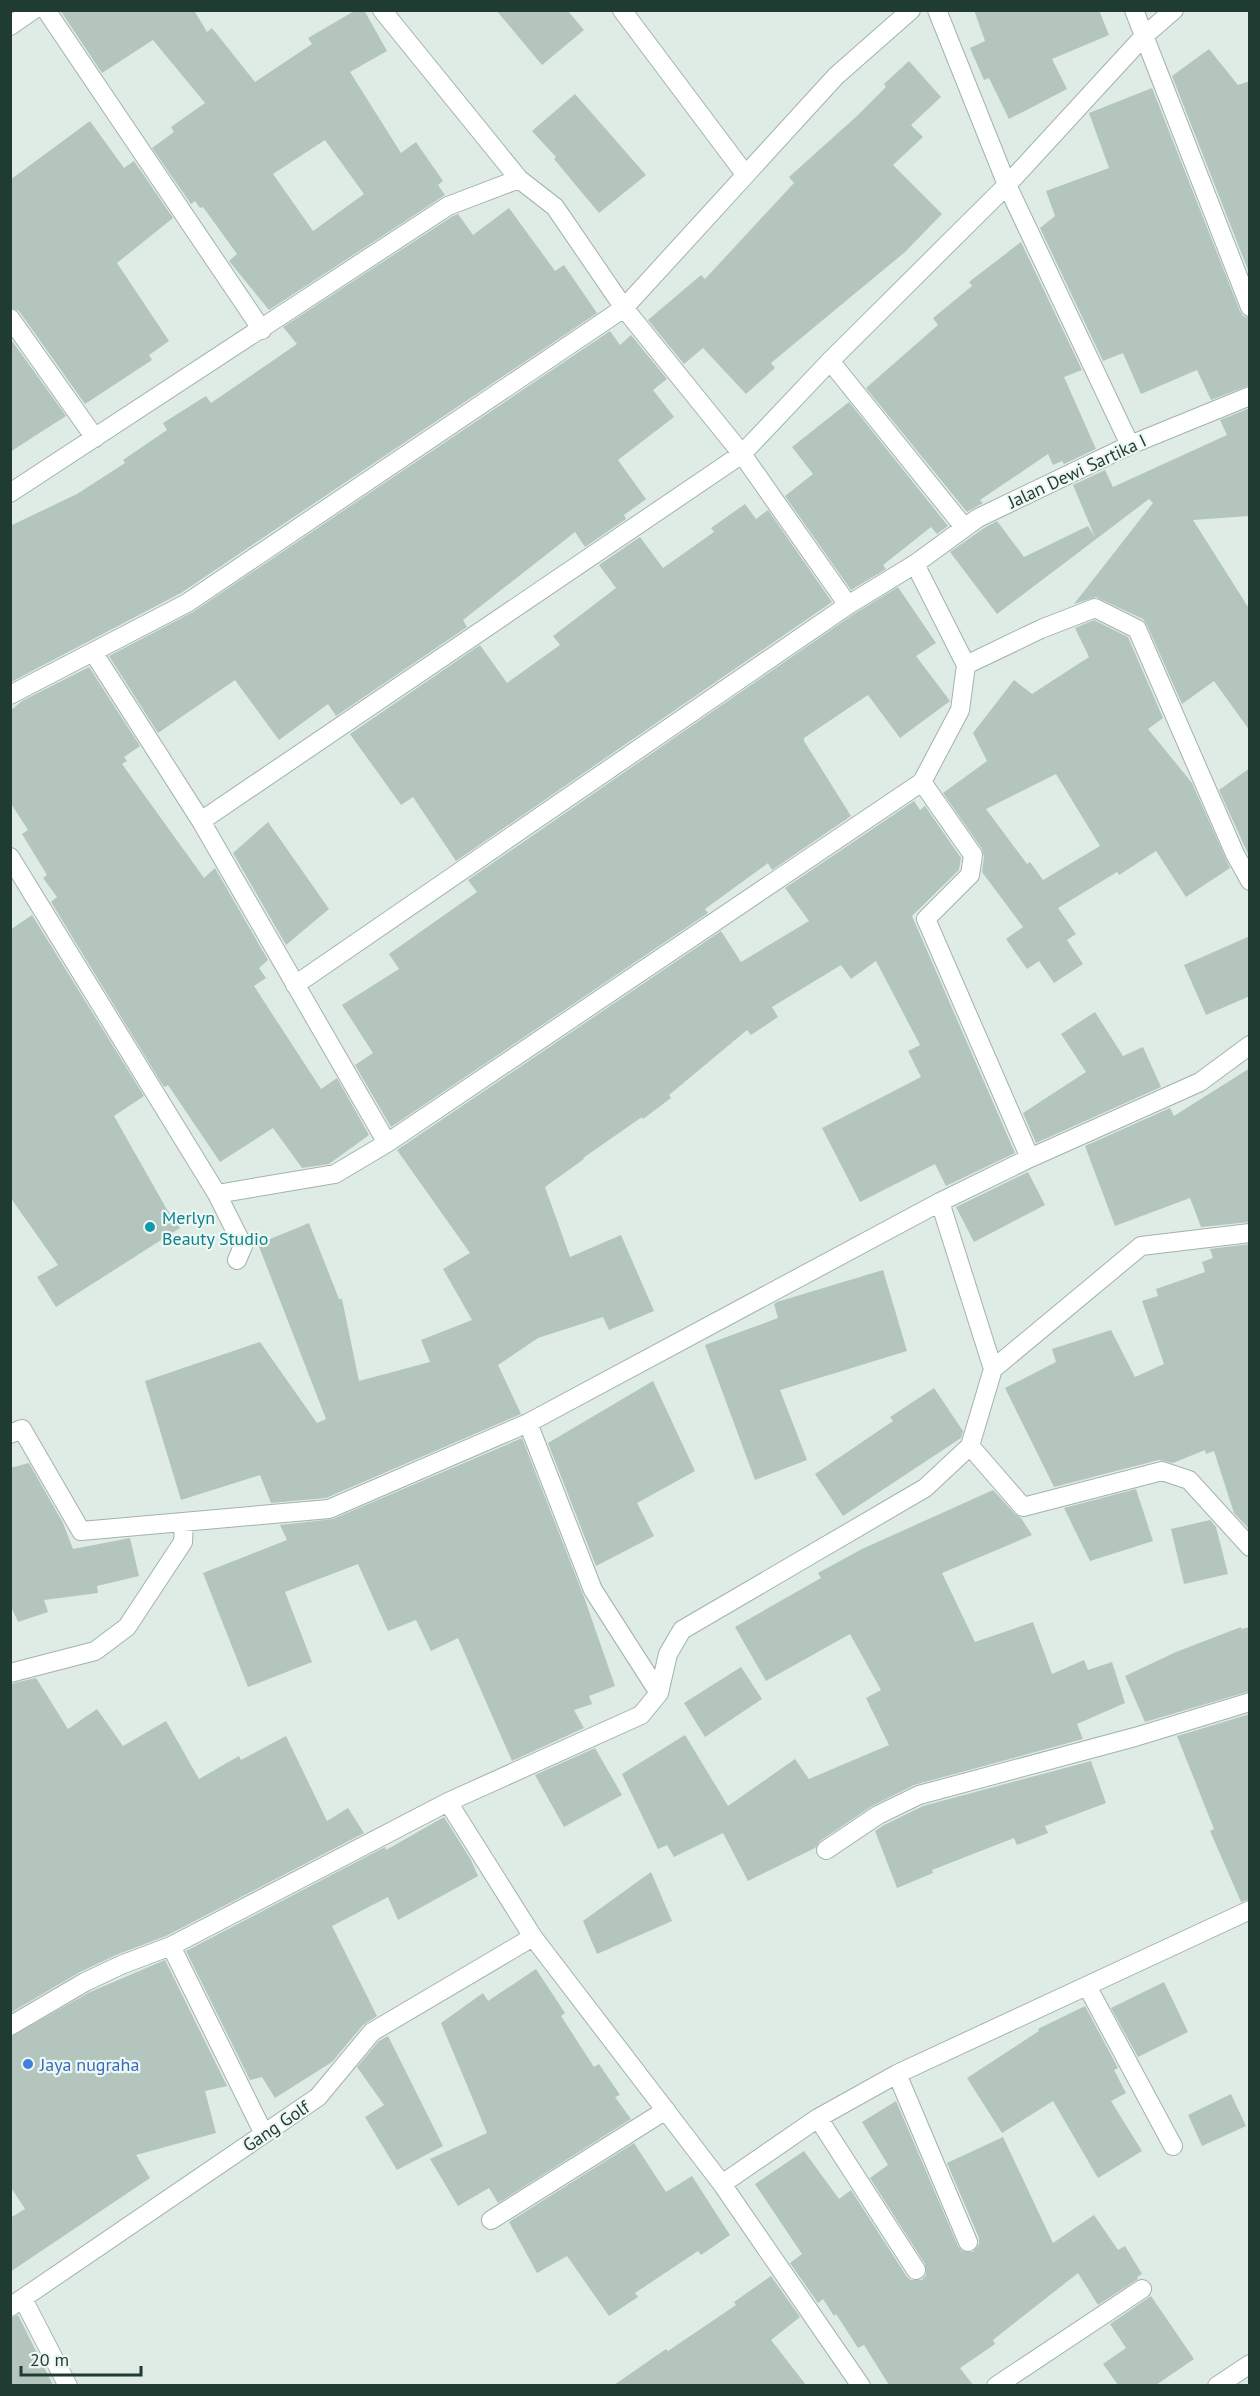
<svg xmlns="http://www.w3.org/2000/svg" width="1260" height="2396" font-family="'PT Sans',sans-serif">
  <rect width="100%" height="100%" fill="#dfebe5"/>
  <path fill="#b4c5be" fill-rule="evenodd" d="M60,10H197L195,12L207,32L212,28L255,82L312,44L308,38L356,10H364L387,51L350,72L401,153L416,142L443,181L438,185L445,195L269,310L229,261L237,254L203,207L200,208L195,201L191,204L152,148L174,132L171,127L205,103L153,40L102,73ZM325,140L364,194L313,231L273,174Z
    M496,10H567L584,30L542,65Z
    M974,10H1099L1109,35L1052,59L1067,89L1009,119L989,78L984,80L970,48L985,41Z
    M1209,49L1238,85L1250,81V275L1172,76Z
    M909,61L941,97L911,125L923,137L893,165L942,214L905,252L771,363L775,368L746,394L703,348L684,364L648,320L701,275L705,279L794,183L789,177L857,116L886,87L884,84Z
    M1152,88L1240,311L1243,316L1250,318V385L1211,400L1197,370L1141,394L1123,353L1103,361L1040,228L1055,216L1046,191L1109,168L1089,113Z
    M575,94L646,175L599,213L554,159L556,157L532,131Z
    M90,121L124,168L134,161L173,218L117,263L169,341L149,355L152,360L85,404L19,311L10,307V180Z
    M509,208L555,271L564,265L597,313L181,593L11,682L10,526L77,494L125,463L123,460L167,430L163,423L206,396L211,403L297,344L283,327L453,216L458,214L473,235Z
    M1021,242L1082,370L1064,377L1096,449L1064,464L1062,461L1053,465L1048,454L980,500L983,503L967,512L866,388L938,325L933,318L972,286L969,282Z
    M610,331L620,345L631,335L667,379L653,390L674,417L618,460L646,499L624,515L626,519L585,547L575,532L463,620L467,627L336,716L328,704L279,740L235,680L158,733L109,656L193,612Z
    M10,338L66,416L10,452Z
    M849,402L948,526L937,534L931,527L883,565L886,569L851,590L785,496L813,474L792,447Z
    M1250,408V516L1193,520L1250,610V731L1214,681L1182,704L1147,625L1143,619L1096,597L1074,604L1153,503L1149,499L997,614L950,552L984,528L997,521L1024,557L1088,526L1095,537L1073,485L1105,470L1113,487L1227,435L1220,420Z
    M745,504L756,519L768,510L832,602L456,861L413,797L401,805L350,734L480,645L507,683L560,645L553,636L616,588L599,565L640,537L663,568L714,532L711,528Z
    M898,587L936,643L916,656L950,701L900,738L868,695L804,738V741L851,816L772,870L768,863L705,909L708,913L391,1127L355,1065L373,1053L342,1005L399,969L389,954L477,892L468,880L854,614Z
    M1094,620L1128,637L1163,718L1148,729L1192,783L1230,868L1186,897L1156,851L1119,875L1117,872L1058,908L1076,934L1067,940L1083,964L1054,983L1039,961L1027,969L1006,939L1023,927L982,872L984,857L982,849L943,793L987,761L973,733L1014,680L1032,694L1089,657L1075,628ZM1056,774L1100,846L1043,880L1030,862L1027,864L986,809Z
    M89,667L140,746L124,757L127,761L122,764L204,878L215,868L268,960L259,968L266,978L254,986L321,1089L337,1078L369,1135L329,1164L302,1168L273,1128L220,1162L168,1085L165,1087L162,1084L51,902L57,897L43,878L47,875L22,834L28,830L10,802V711L22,701Z
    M1250,768V856H1249L1219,790Z
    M914,801L920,810L925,806L961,858L959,870L912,916L1015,1153L946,1186L935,1164L860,1202L822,1128L921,1077L908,1051L920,1045L876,961L851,979L841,965L772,1007L778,1017L751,1035L747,1030L669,1095L671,1098L643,1119L642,1117L583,1158L584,1159L545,1187L570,1257L621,1235L654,1311L609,1330L603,1317L538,1338L498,1365L521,1414L326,1498L271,1503L260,1475L181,1500L145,1381L260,1342L317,1423L326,1419L258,1244L309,1223L339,1299H342L359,1381L430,1362L421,1340L472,1320L443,1269L470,1253L397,1150L721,931L741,962L809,921L785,888Z
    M268,822L329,909L286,945L233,853Z
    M32,915L144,1096L114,1116L166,1208L180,1228L56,1307L37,1277L58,1265L10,1197V930Z
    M1250,936V996L1206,1015L1184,965Z
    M1095,1012L1123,1056L1143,1047L1161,1087L1036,1143L1023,1113L1086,1072L1061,1034Z
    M1250,1068V1222L1201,1227L1190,1198L1115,1226L1085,1146L1170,1108L1174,1116Z
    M1028,1172L1045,1205L974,1242L956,1207Z
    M1250,1244V1530L1234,1513L1214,1451L1206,1454L1205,1450L1173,1463L1159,1460L1054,1487L1005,1388L1056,1362L1052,1349L1111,1330L1135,1377L1164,1364L1142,1301L1158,1296L1156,1289L1205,1272L1202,1262L1213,1258L1210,1249Z
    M883,1270L907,1351L780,1390L807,1460L755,1480L705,1345L778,1318L774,1304L777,1302Z
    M653,1381L695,1471L637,1503L654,1536L596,1566L548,1443Z
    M934,1388L963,1431L961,1438L843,1516L815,1474L893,1421L890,1417Z
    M522,1438L584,1597L615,1686L589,1696L592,1704L574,1710L584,1728L512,1761L458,1638L431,1651L416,1620L388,1631L358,1564L285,1592L312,1662L248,1687L203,1573L287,1540L280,1525L333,1519Z
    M29,1463L63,1523L73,1549L130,1538L139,1576L97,1586L98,1593L44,1600L48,1612L18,1622L10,1604V1468Z
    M1136,1489L1153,1541L1090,1561L1064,1508Z
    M993,1490L1015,1514L1021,1518L1032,1535L942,1573L975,1642L1033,1622L1052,1674L1084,1660L1088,1670L1112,1662L1125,1703L1077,1724L1083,1739L914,1785L872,1806L820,1841L815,1848L748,1881L723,1833L674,1857L667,1845L658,1849L622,1774L685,1735L728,1806L795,1759L809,1779L889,1745L866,1698L881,1690L850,1634L766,1681L735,1627L821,1578L818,1573L862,1549Z
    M1210,1520L1216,1527L1228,1574L1184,1584L1171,1529Z
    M1241,1627V1629L1250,1627V1691L1145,1722L1125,1676L1176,1652Z
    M741,1667L762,1699L705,1737L684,1703Z
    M36,1678L68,1729L97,1709L123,1746L166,1721L199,1779L239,1756L241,1760L286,1736L327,1821L348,1808L364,1833L166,1936L116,1955L80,1972L10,2013V1687L14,1683Z
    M1250,1714V1899L1241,1902L1210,1831L1214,1829L1177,1736Z
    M595,1748L622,1795L564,1827L535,1775Z
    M1091,1761L1106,1803L1045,1826L1048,1833L1017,1845L1014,1838L932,1870L933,1873L897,1888L875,1831L884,1825L923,1806Z
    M444,1817L471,1860L478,1876L398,1920L388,1897L332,1926L377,2016L363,2025L332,2062L275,2098L262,2077L250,2080L186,1951L385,1847L386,1850Z
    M651,1872L672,1921L597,1954L583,1921Z
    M165,1960L227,2086L205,2091L216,2133L136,2155L150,2178L10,2272V2218L25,2209L10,2186V2037L90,1992Z
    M536,1969L565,2013L561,2016L594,2067L599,2064L620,2095L615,2097L631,2119L498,2203L489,2188L458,2206L430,2159L487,2133L441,2023L483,1993L488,2001Z
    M1164,1982L1188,2032L1138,2057L1111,2008Z
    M1085,2006L1118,2068L1114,2070L1126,2093L1111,2101L1142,2151L1098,2178L1053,2101L1002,2133L967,2078L1039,2031L1038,2029Z
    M388,2036L443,2146L397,2170L365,2117L384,2105L357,2067L379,2041Z
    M1231,2094L1246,2126L1202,2146L1188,2115Z
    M896,2101L958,2246L962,2251L973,2252L979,2244V2238L947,2163L1003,2137L1053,2243L1094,2215L1118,2250L1125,2246L1142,2274L1137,2277L1138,2279L1098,2305L1078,2273L993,2340L995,2344L960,2368L973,2385H889L864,2345L858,2348L836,2314L834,2316L823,2299L818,2303L790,2263L802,2254L755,2184L804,2151L839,2199L851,2190L907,2277L911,2280H922L926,2275L925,2264L870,2178L888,2165L862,2122Z
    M634,2143L666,2192L692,2176L730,2235L701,2255L698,2251L635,2293L638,2297L609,2316L567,2256L537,2273L509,2222Z
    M771,2276L800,2317L771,2340L806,2385H614L666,2349L668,2351L736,2305L734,2302Z
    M1151,2296L1194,2359L1156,2385H1118L1103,2364L1126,2348L1110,2324Z
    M18,2315L53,2385H10V2318Z"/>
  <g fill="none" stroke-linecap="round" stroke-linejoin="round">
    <g stroke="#a2b3ac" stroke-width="20">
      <path id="minor" d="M46,10L262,330
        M382,10L519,179L555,207L624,308L742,454L848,605
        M622,10L745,174
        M937,10L1007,185L1130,445
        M1134,10L1250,307
        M10,26L33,10
        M10,318L95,438
        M830,361L964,527
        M10,493L448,206L519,179
        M93,652L201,821L387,1143
        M966,665L1041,629L1095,608L1137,629L1235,854L1250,881
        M10,695L187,603L624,308L836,76L911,10
        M922,782L973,855L970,875L926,919L1030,1158
        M201,821L742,454L830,361L1007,185L1144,36L1174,10
        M10,857L217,1194L243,1246L237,1260
        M295,985L848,605L915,564L978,518L1130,445L1250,396
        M217,1194L335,1174L387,1143L922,782L960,710L966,665L915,564
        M940,1202L993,1369
        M528,1423L593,1590L659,1693
        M10,1434L22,1429L81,1531L329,1509L528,1423L940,1202L1030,1158L1200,1082L1250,1045
        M970,1446L993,1369L1141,1246L1250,1233
        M10,1673L95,1651L127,1627L183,1542L184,1523
        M448,1802L533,1937L722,2184L861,2386
        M826,1850L878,1815L919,1795L1135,1737L1250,1702
        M171,1946L264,2134
        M1087,1986L1173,2146
        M10,2026L85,1982L121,1965L171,1946L448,1802L641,1715L659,1693L668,1654L682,1630L925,1488L970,1446L1023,1507L1162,1471L1189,1480L1250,1547
        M897,2074L968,2242
        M818,2118L916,2270
        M722,2184L818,2118L897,2074L1250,1910
        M491,2220L666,2110
        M23,2299L68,2386
        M10,2307L318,2097L372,2032L533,1937
        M996,2386L1142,2289
        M1217,2386L1250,2364"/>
    </g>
    <use href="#minor" stroke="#fff" stroke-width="18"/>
  </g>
  <circle fill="#0f9aa8" stroke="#eff7f3" stroke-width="2" cx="150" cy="1227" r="6"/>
  <circle fill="#3f7fe0" stroke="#eff7f3" stroke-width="2" cx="28" cy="2064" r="6"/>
  <g text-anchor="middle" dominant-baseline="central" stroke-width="4.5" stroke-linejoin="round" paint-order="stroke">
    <g font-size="18" fill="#1f3b32" stroke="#eff7f3">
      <text transform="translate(1077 471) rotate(-25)">Jalan Dewi Sartika I</text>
      <text transform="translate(276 2126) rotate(-34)">Gang Golf</text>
    </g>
    <g font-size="18" fill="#0d838f" stroke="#eff7f3" text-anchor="start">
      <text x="162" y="1217">Merlyn<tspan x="162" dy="21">Beauty Studio</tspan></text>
    </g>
    <g font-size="18" fill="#366cbe" stroke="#eff7f3" text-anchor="start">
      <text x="40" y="2064">Jaya nugraha</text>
    </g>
  </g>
  <rect width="1260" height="2396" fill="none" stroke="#1f3b32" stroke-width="24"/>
  <path d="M21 2366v9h120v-9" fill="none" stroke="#1f3b32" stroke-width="3"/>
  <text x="30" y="2366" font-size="18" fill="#1f3b32" stroke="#eff7f3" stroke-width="4.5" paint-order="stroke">20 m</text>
</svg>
